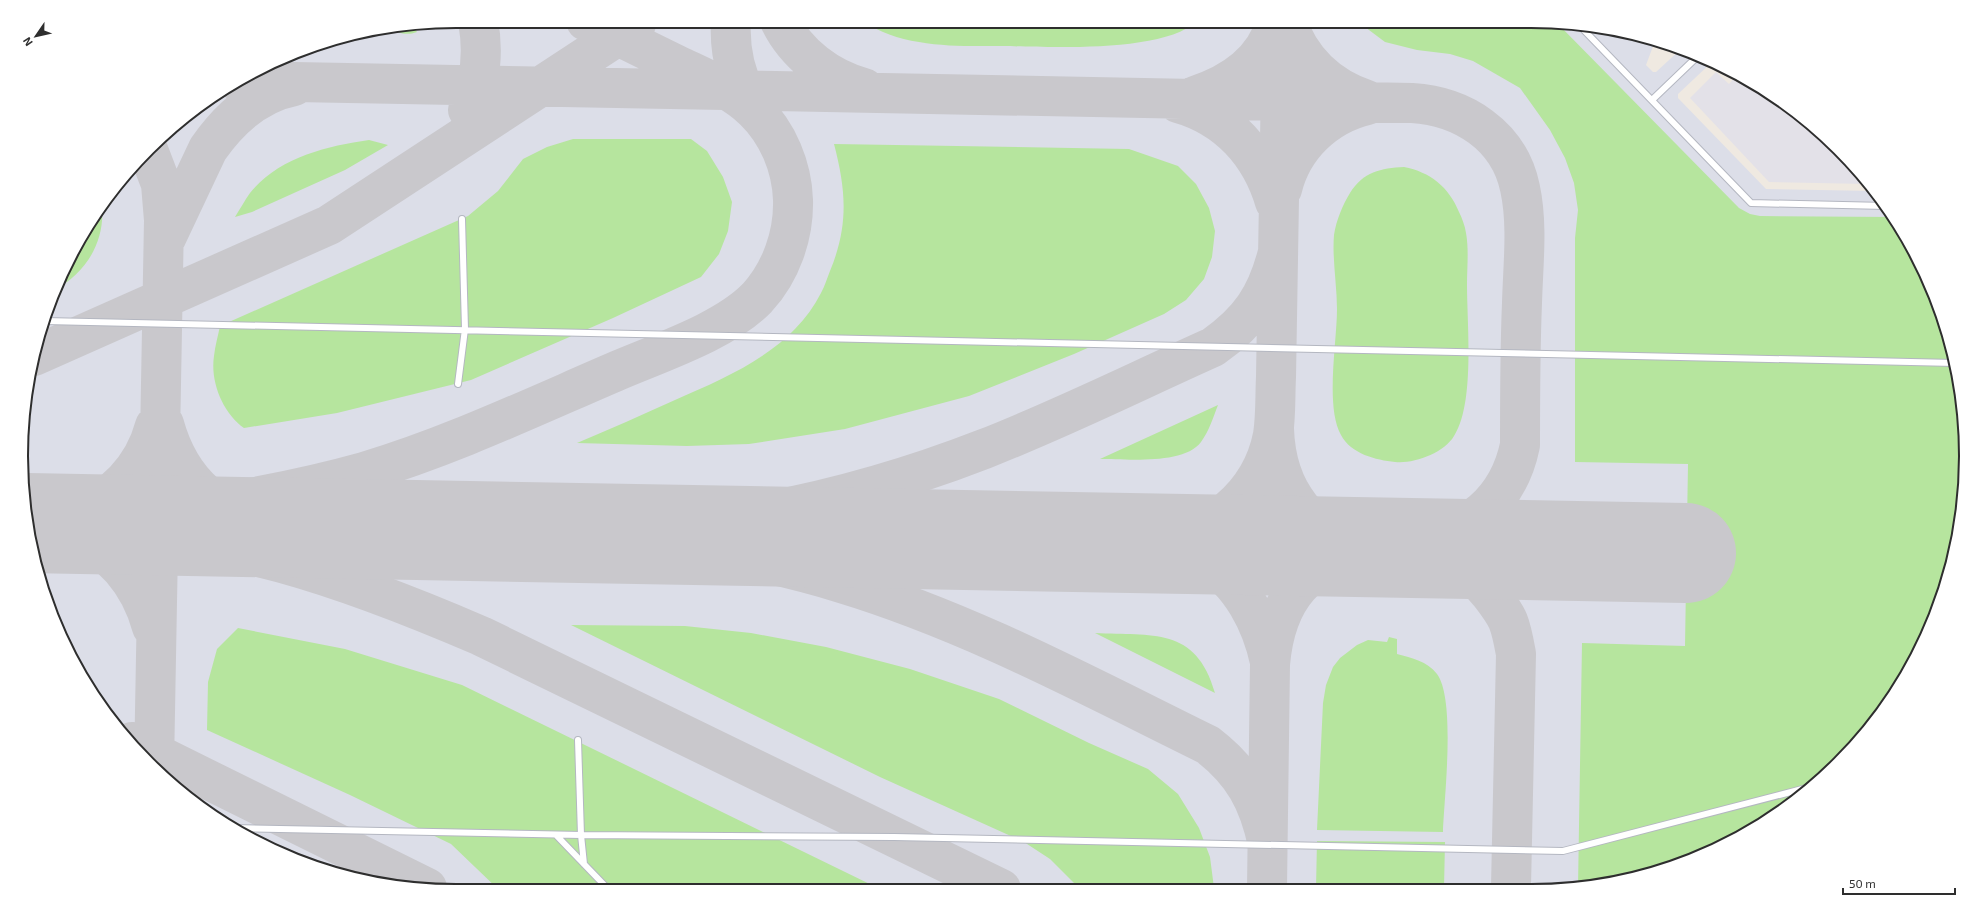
<svg xmlns="http://www.w3.org/2000/svg" width="1987" height="912" font-family="'Exo 2',sans-serif">
  <rect width="100%" height="100%" fill="#efe9e1"/>
  <path fill="#e3e1e8" d="M1716,72L1729,84L1737,75L1772,94L1838,148L1868,184L1769,182L1690,98Z"/>
  <path fill="#dcdee8" d="M456,21H1531L1616,29L1655,41L1646,65L1653,72H1656L1681,49L1697,54L1712,62L1678,94V98L1766,189L1873,191L1893,214L1933,289L1958,371L1966,456L1958,541L1933,622L1876,721L1796,801L1698,858L1588,887L456,891L371,883L290,858L238,833L169,783L111,721L79,673L44,596L25,513L21,456L29,371L54,290L79,238L129,169L169,129L239,79L316,44L371,29Z"/>
  <path fill="#b6e59e" d="M862,21H1196C1166,53 1046,47 1004,46C975,46 947,47 919,42C898,39 880,32 862,21Z
    M1357,21H1531L1558,24L1739,208L1750,214L1760,216L1894,217L1933,289L1958,371L1966,456L1958,541L1933,622L1876,721L1796,801L1698,858L1588,887H1578L1582,643L1685,646L1688,464L1575,462V238L1578,210L1574,183L1565,158L1550,130L1520,88L1473,61L1450,54L1417,50L1385,42Z
    M412,25L417,32C406,36 399,33 389,28Z
    M573,139H691L707,151L723,177L732,202L728,231L719,254L701,277L613,318L471,380L337,413L244,428C223,413 210,382 214,356C215,346 218,336 220,326L468,216L498,191L523,159L547,147Z
    M369,140L388,145L345,170L252,212L235,217C240,209 245,200 250,193C278,158 326,146 369,140Z
    M834,144L1129,149L1178,166L1196,184L1209,208L1215,231L1212,257L1204,279L1186,300L1164,314L1074,354L969,396L845,429L749,444L687,446L577,443C610,429 642,415 675,400C730,376 792,350 821,293C825,286 827,278 830,271C849,225 846,190 834,144Z
    M1404,167C1430,172 1449,187 1459,212C1462,218 1465,226 1466,233C1469,249 1467,268 1467,285C1467,325 1475,403 1454,436C1444,453 1414,464 1395,462C1376,460 1351,454 1341,435C1325,407 1337,342 1337,309C1337,285 1332,259 1334,235C1336,221 1343,204 1350,193C1363,172 1381,168 1404,167Z
    M102,207C105,243 85,274 54,290L79,238Z
    M1218,405C1213,418 1209,431 1201,442C1184,465 1126,459 1100,459Z
    M571,625L685,626L751,633L826,647L910,669L999,699L1089,743L1148,769L1178,794L1199,828L1210,857L1214,888L1080,889L1050,859L1024,842L880,777Z
    M238,628L345,649L462,685L882,890L500,891L451,844L350,795L207,730L208,682L217,649Z
    M1095,633C1152,636 1196,626 1215,693Z
    M1389,637L1397,639V654C1412,658 1427,661 1437,674C1456,700 1444,798 1443,832L1317,830L1323,703L1326,685L1333,667L1340,658L1357,645L1368,640L1387,642Z
    M1317,841L1445,842L1444,888H1316Z"/>
  <g fill="none" stroke-linecap="round" stroke-linejoin="round">
    <path stroke="#c9c8cc" stroke-width="40" d="M731,21C729,54 737,84 756,111
      M780,21C796,54 829,79 864,88
      M1287,21C1299,60 1329,88 1367,100
      M237,81L1412,103C1462,106 1509,135 1520,188C1528,225 1523,265 1522,303C1520,350 1520,397 1520,445C1508,504 1468,529 1415,547
      M1195,96C1234,83 1264,62 1277,21
      M1178,103C1228,117 1261,154 1275,202
      M468,110C481,81 484,53 478,21
      M148,150L161,184L164,220L154,766
      M1282,189C1292,147 1325,115 1367,105
      M166,238L208,149C229,119 257,93 294,86
      M34,356L329,225L636,24
      M164,424C180,483 219,516 278,527
      M1274,429C1276,492 1310,536 1373,549
      M68,518C110,501 143,471 155,426
      M37,523C119,533 202,541 282,563C351,582 416,608 481,636L1001,889
      M83,524C177,510 271,498 364,472C451,446 535,406 619,370C661,352 725,331 757,298C781,272 794,235 793,200C792,167 778,133 754,110C732,89 704,78 677,65C647,50 616,35 586,21
      M644,528C759,519 876,491 984,449C1061,419 1137,381 1213,347C1250,321 1267,296 1278,252
      M68,532C111,548 140,583 152,627
      M577,533C666,545 755,556 841,583C970,622 1088,686 1208,745C1243,772 1259,801 1268,845
      M1148,543C1209,537 1261,497 1273,435C1276,416 1275,396 1276,377L1282,21
      M1149,544C1168,547 1188,552 1205,561C1241,581 1262,624 1270,662
      M1415,547C1449,556 1469,567 1491,595C1497,603 1504,612 1508,621C1512,631 1514,643 1516,654L1511,887
      M132,742L427,888
      M1267,888L1270,664C1276,597 1307,562 1373,549"/>
    <path stroke="#c9c8cc" stroke-width="100" d="M27,523L1686,553"/>
    <g stroke="#b4b7c1" stroke-width="8">
      <path id="service" d="M1580,26L1751,203L1886,206
        M1652,100L1699,55
        M45,321L1955,363
        M458,384L465,329L462,219
        M578,740L581,835L584,864
        M232,828L581,835L894,837L1563,851L1810,787
        M556,835L609,890"/>
    </g>
    <use href="#service" stroke="#fff" stroke-width="6"/>
  </g>
  <path d="M0 0H1987V912H0ZM456 28H1531A428 428 0 0 1 1959 456V456A428 428 0 0 1 1531 884H456A428 428 0 0 1 28 456V456A428 428 0 0 1 456 28Z" fill="#fff" fill-rule="evenodd"/>
  <path fill="none" stroke="#2e2e2e" stroke-width="2" d="M456 28H1531A428 428 0 0 1 1959 456V456A428 428 0 0 1 1531 884H456A428 428 0 0 1 28 456V456A428 428 0 0 1 456 28Z"/>
  <g transform="translate(36 36) rotate(236)" stroke="#ffffff" stroke-width="3" paint-order="stroke">
  <path d="M0-3L7 15L0 10L-7 15Z" fill="#2e2e2e"/>
  <text y="-6" font-size="11" font-weight="bold" text-anchor="middle" fill="#2e2e2e">N</text>
  </g>
  <path d="M1843 888v6h112v-6" fill="none" stroke="#2e2e2e" stroke-width="2"/>
  <text x="1849" y="888" font-size="12" fill="#2e2e2e" stroke="#ffffff" stroke-width="3" paint-order="stroke">50 m</text>
</svg>
